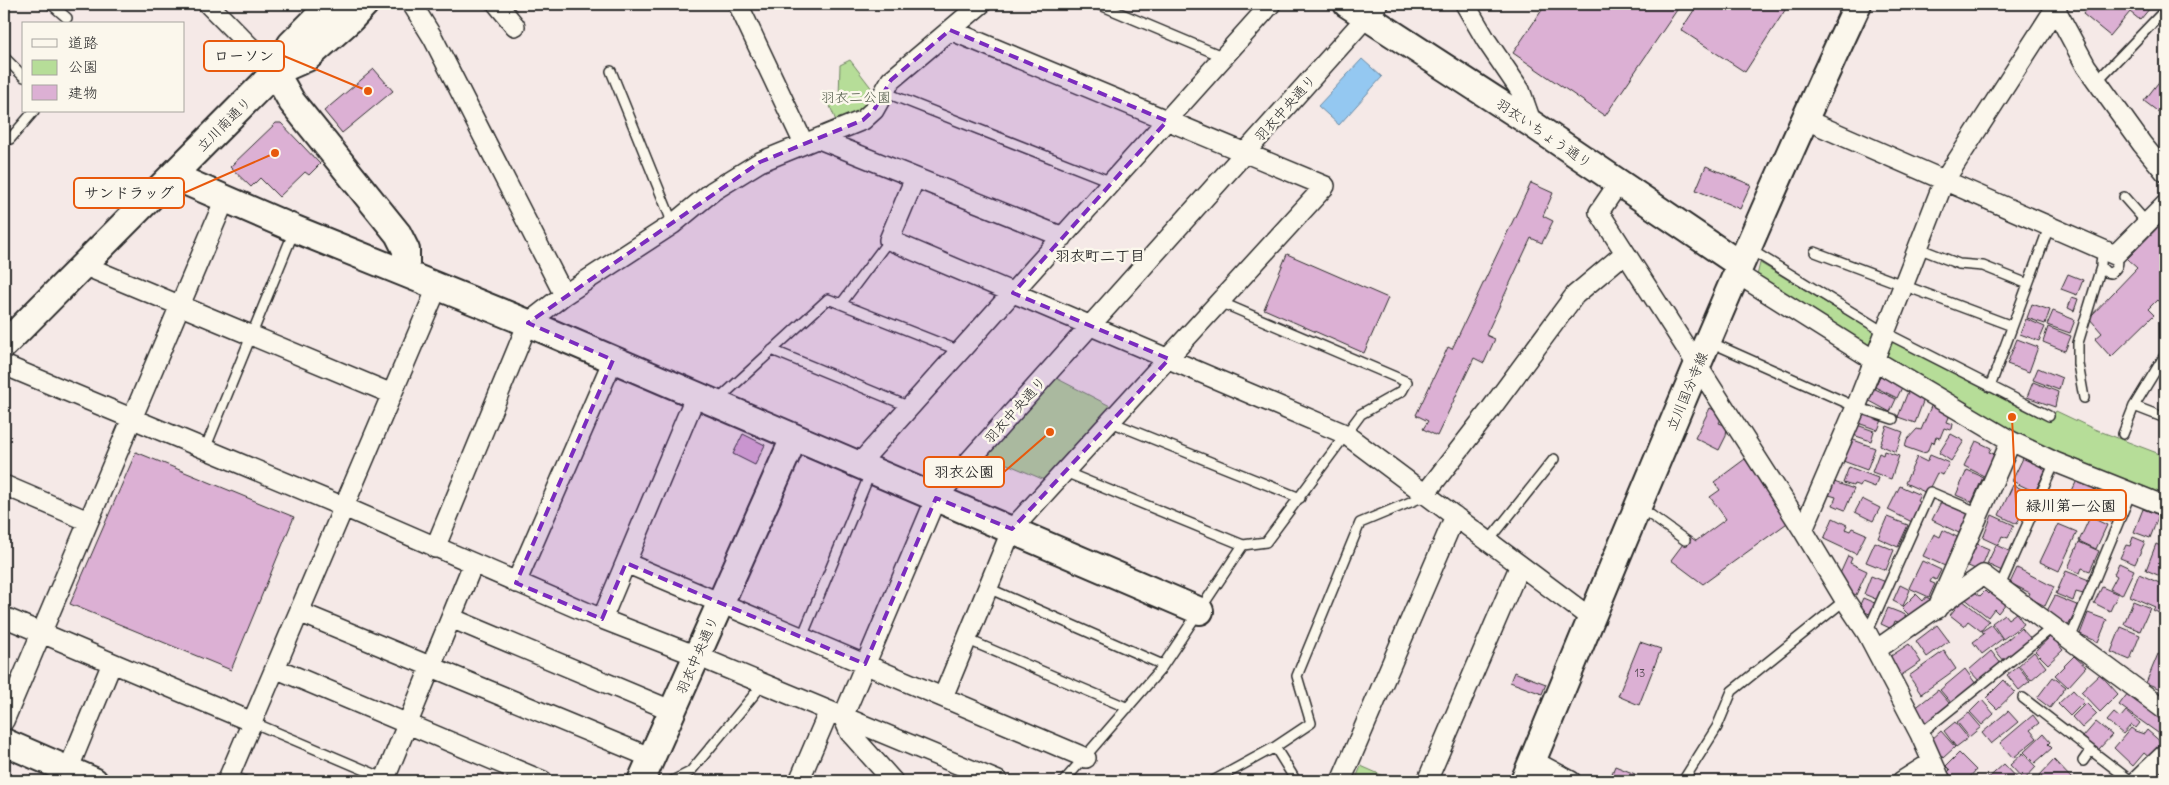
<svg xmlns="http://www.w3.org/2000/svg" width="2169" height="785" font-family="Delius,'Klee One',sans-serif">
  <rect width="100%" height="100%" fill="#f5e9e7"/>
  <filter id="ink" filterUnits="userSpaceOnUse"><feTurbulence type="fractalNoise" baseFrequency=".02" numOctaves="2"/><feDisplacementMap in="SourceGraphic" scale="10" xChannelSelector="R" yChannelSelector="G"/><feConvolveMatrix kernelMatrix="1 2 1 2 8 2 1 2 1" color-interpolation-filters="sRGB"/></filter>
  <g filter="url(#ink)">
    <path fill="#b6dd98" stroke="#708462" d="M850,60L876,94L873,105L838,126L828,101L839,97L840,65Z
      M1760,263L1875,332L1869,348L1756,280Z
      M1889,339L2050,421L2056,411L2094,429L2165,456V499L2018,439L1880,357Z
      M1054,377L1116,409L1047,481L986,455Z
      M1361,766L1386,777L1385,781H1355Z"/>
    <path fill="#94c8f1" stroke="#6a89a2" d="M1362,59L1382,77L1339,125L1318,106Z"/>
    <path fill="#dcb0d4" stroke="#2b2b2b" d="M1546,4H1681L1605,116L1513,53Z
      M1698,4H1721L1729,9L1733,4H1789L1745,72L1681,30Z
      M2092,4H2145L2150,8L2140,20L2130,12L2110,36L2083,14Z
      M374,69L393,91L342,133L324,111Z
      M2165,74V117L2144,101Z
      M276,123H281L320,164L309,175L305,172L279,197L260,178L251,187L230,167Z
      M1706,166L1751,185L1740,209L1696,190Z
      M1531,183L1553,193L1543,216L1553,221L1542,243L1531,238L1486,335L1495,339L1484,363L1474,358L1437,436L1423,429L1428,421L1416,415L1448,347L1452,349Z
      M2165,220V308L2157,300L2148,309L2154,315L2111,357L2095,339L2102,333L2089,318L2137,268L2127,259Z
      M1287,254L1388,298L1364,353L1264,309Z
      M2068,274L2083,280L2077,295L2061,289Z
      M2072,297L2078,299L2074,311L2068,308Z
      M2032,304L2050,310L2045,324L2027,318Z
      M2053,311L2075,320L2070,333L2047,325Z
      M2026,319L2045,327L2039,341L2020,334Z
      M2048,327L2071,336L2065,351L2043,342Z
      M2017,339L2038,347L2029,372L2007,364Z
      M2038,368L2062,378L2059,390L2033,380Z
      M1882,372L1904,383L1897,398L1875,387Z
      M2033,382L2058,392L2055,407L2027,397Z
      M1871,387L1896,399L1890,412L1866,399Z
      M1909,389L1920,394L1918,398L1924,399L1915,423L1898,417Z
      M1932,404L1951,412L1947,422L1953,424L1952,429L1950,430L1944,428L1940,438L1936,437L1934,443L1931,442L1927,452L1922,453L1905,447L1907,440L1917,429L1921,430Z
      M1710,408L1723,415L1719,423L1727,426L1726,436L1719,450L1695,438Z
      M1862,412L1882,420L1878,430L1858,423Z
      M1857,425L1874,431L1871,441L1853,435Z
      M1887,426L1903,432L1896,452L1880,445Z
      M743,434L765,445L755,465L733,454Z
      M1951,434L1964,441L1951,461L1939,453Z
      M1851,439L1875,448L1867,470L1843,461Z
      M1976,441L1991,448L1989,452L1997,455L1986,477L1964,466Z
      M1884,451L1899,456L1891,479L1872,472L1879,453L1883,455Z
      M136,452L294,517L231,670L70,604Z
      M1930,455L1949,463L1943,475L1937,473L1927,493L1905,483L1917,457L1927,462Z
      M2024,456L2047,467L2035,492L2012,481Z
      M1745,459L1790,521L1703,584L1671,560L1689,536L1696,541L1726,519L1710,497L1720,490L1714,482Z
      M1849,467L1878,478L1875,487L1862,482L1860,486L1854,484L1853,486L1843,483Z
      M1967,470L1983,477L1972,502L1956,495Z
      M2077,480L2095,488L2083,516L2064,508Z
      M1834,482L1854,489L1845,510L1833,505L1836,497L1829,495Z
      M2013,485L2031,493L2017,524L1999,515Z
      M1900,486L1920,495L1917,501L1921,503L1912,522L1888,510Z
      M2100,496L2119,503L2111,522L2092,515Z
      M1862,499L1880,508L1873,521L1855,512Z
      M1941,502L1968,514L1959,533L1932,520Z
      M2143,509L2159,515L2150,538L2134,532Z
      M1992,515L2014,525L2008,538L2002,536L1998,545L1983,538Z
      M1887,517L1908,525L1898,547L1878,538Z
      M2090,517L2107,525L2096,549L2079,541Z
      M1833,518L1847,525L1845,529L1850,531L1852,528L1866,534L1856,554L1824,539Z
      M2058,524L2077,532L2059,571L2040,562Z
      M1943,530L1959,538L1945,566L1923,556L1934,534L1940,537Z
      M2133,537L2145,542L2135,564L2120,558L2126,545L2130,546Z
      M1875,542L1894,550L1886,570L1866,562Z
      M2079,542L2099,551L2090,571L2082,568L2080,573L2068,568Z
      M1975,543L1989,549L1980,571L1966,565Z
      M2156,544L2165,548V578L2146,570Z
      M1996,545L2011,552L2002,571L1987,564Z
      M1848,556L1852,558L1850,563L1867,571L1856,595L1846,590L1839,576Z
      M1922,561L1941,570L1936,580L1932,578L1930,582L1935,584L1929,597L1909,588Z
      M2119,563L2134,570L2122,595L2110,589L2117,576L2114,574Z
      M2017,568L2054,587L2045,606L2028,597L2030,593L2010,583Z
      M2066,571L2089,580L2083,594L2076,592L2073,601L2056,594Z
      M2139,574L2164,585L2165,616L2153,610L2155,607L2130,596Z
      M1871,576L1886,582L1878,600L1864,594Z
      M1900,585L1910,590L1903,606L1893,601Z
      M2102,587L2118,594L2110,611L2094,603Z
      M1971,589L1980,596L1985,591L1988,594L1992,589L2007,602L1998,613L1994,609L1988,617L1964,598Z
      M1916,594L1923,601L1926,597L1932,600L1911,617L1902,608Z
      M2055,596L2079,606L2068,626L2046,613Z
      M1863,598L1877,604L1872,615L1858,609Z
      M1962,600L1989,621L1981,631L1968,621L1964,626L1950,615Z
      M2133,601L2150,608L2140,631L2124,624Z
      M1888,608L1906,615L1902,623L1895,621L1892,629L1881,624Z
      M2016,613L2024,624L2003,639L1992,623L2004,614L2008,619Z
      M2088,613L2107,620L2098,642L2080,634Z
      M1937,625L1949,641L1927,657L1916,641Z
      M1991,625L2002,639L1982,654L1973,642L1984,634L1982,631Z
      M2121,627L2140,635L2130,660L2111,652Z
      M2021,628L2032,640L2005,662L1995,650Z
      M2051,636L2063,650L2048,664L2035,651Z
      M1640,642L1661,649L1639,705L1618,696Z
      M1909,644L1921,662L1897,678L1885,660Z
      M1944,651L1956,669L1921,694L1909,676Z
      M1991,651L2002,665L1981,683L1969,670Z
      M2034,652L2046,667L2031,680L2019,665Z
      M2158,654L2165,658V691L2146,683Z
      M2074,656L2086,667L2068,687L2055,675Z
      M2018,666L2030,681L2019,690L2007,675Z
      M1965,669L1976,684L1952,704L1940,690Z
      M1514,672L1546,684L1542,694L1510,682Z
      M2100,674L2118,694L2100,712L2081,692Z
      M2053,677L2066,687L2050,708L2037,698Z
      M2004,680L2015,692L1997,709L1986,698Z
      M1938,690L1950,704L1926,723L1914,709Z
      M2073,690L2084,702L2070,716L2058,704Z
      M2128,693L2165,720V738L2119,705Z
      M1982,700L1994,714L1982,725L1970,712Z
      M2086,703L2097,714L2082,728L2072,717Z
      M2008,711L2018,722L1991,744L1982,733Z
      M2126,711L2140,723L2136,728L2131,725L2123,734L2107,721L2114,713L2120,718Z
      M1969,713L1981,727L1969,737L1957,722Z
      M2033,715L2039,723L2030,730L2037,738L2013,758L2000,743Z
      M1955,722L1968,738L1956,747L1944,731Z
      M2096,722L2112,735L2098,750L2083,737Z
      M2131,728L2135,731L2144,734L2147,730L2163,744L2152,760L2144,753L2133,766L2114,748Z
      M1941,731L1955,747L1943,758L1930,741Z
      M2043,734L2050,742L2048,744L2052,748L2035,763L2024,752Z
      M1959,753L1976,770L1969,778V781H1953L1949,777L1951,775L1948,772L1950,770L1946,766Z
      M2023,753L2036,767L2024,780L2010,765Z
      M2054,760L2073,780L2072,781H2047L2040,775Z
      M2004,764L2020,781H1985Z
      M1615,766L1635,774L1631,781H1609Z"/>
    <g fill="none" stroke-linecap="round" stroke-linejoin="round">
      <g stroke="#2b2b2b" stroke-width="12">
        <path id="lane" d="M51,4L67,18
          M1098,4L1224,57
          M4,57L24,77
          M611,71L673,224
          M2097,81L2165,10
          M884,92L1112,182
          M4,134L10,139L34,111
          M2124,197L2147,223
          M1918,248L1959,264L1983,266L2028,284
          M1751,250L1884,332L2049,416
          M1815,252L2012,326
          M2101,267L2106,272L2111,273C2118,268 2120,262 2115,255
          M841,304L960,351
          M1710,342L1856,407L1893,419
          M772,350L910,407
          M1990,387L2049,227
          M2084,398L2078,364V343L2101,267C2101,259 2101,256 2108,252
          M718,400L828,299L841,304L889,240
          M2134,406L2165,418
          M1111,422L1300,498
          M2123,434L2134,406L2165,355
          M205,449L294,231
          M1065,472L1243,545
          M1641,508L1685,540
          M1488,542L1554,459
          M2000,586L2055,462
          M988,588L1163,665
          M1867,633L1930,492L1979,513
          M802,637L871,471
          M966,639L1128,708
          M2070,639L2131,492
          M2023,698L2131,781
          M252,722L386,779
          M1920,734L2053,627
          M2083,761L2090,751
          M230,775L244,781
          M672,781L690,772L763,684
          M1064,781L1160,670L1243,545L1266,542L1361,414L1402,391L1407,382L1220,302
          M1213,781L1275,747
          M1296,781L1275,747L1311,723L1297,676L1360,523L1420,498L1425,494
          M1683,781L1717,727L1732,691L1845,600"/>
      </g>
      <g stroke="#2b2b2b" stroke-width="22">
        <path id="street" d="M208,4L275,72
          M412,4L433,38L564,295
          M497,4L515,26
          M738,4L804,144
          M1465,4L1486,40L1520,90L1532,124
          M2055,8L2086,66L2142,144L2165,172
          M1804,119L2115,255L2165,205
          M819,139L1063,237
          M915,178L889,240L1345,434L1592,619
          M1618,184L1599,212L1803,530L1845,600L1867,633L1920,734L1941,781
          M83,265L392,394
          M1736,273L1874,360L2011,441L2055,462L2165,506
          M4,365L344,507L602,619L697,656L998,781
          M858,465L1271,4
          M4,485L88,521
          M1425,494L1490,410L1575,295L1625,253
          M1803,530L1856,407L1944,181L2058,4
          M435,548L528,323L564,295L673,224L713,191L760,162L863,120L874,110L891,80L981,4
          M626,563L1086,758
          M516,583L613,360
          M1937,609L2011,441
          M299,612L652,758
          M4,617L252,722
          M451,618L673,711
          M602,619L696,395
          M1876,650L1983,575L2165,710
          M275,668L543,781
          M943,697L1012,529L1325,186L950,30
          M4,721L225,199
          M1532,760L1571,781
          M68,770L112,663
          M227,781L437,288
          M384,781L473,564
          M799,781L829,711
          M893,781L850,733L843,717L936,498L1378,4
          M1341,781L1455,516
          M1427,781L1520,565
          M1902,781L1932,762
          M2137,781L2165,754"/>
      </g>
      <g stroke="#2b2b2b" stroke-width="30">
        <path id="secondary" d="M1347,4L1532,124L1739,264
          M275,72L292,102L398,234L406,250V273
          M275,72L307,58L351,19L365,4
          M173,176L295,229L528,323L1200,611
          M4,345L275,72L291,44L331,4
          M4,742L94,781
          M641,781L794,438
          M1524,781C1632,521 1738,259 1858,4"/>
      </g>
      <use href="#lane" stroke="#fbf7ec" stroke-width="9"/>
      <use href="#street" stroke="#fbf7ec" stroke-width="19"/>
      <use href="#secondary" stroke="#fbf7ec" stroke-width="26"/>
    </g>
  </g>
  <path fill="#7b2cbf" fill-opacity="0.2" stroke="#7b2cbf" stroke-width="4" stroke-dasharray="10 6" stroke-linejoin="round" d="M950,30L1167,121L1013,293L1169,359L1012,529L936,498L865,664L626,563L602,619L516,583L613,360L528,323L760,162L863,120L874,110L891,80Z"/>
  <g text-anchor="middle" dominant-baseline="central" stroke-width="5" stroke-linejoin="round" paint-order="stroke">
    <g font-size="11" fill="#574c55">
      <text x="1640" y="673">13</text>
    </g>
    <g font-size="14" fill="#4e5846" stroke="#fbf7ec">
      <text x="856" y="97">羽衣二公園</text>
    </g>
    <g font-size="14" fill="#2b2b2b" stroke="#fbf7ec">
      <text transform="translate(1285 108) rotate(-48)">羽衣中央通り</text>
      <text transform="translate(224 124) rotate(-45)">立川南通り</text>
      <text transform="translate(1544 133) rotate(34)">羽衣いちょう通り</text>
      <text transform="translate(1687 391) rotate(-67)">立川国分寺線</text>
      <text transform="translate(1015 410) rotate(-48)">羽衣中央通り</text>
      <text transform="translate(697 655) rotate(-66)">羽衣中央通り</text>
    </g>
    <g font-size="15" font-weight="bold" fill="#2b2b2b" stroke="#fbf7ec">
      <text x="1100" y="255">羽衣町二丁目</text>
    </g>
  </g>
  <path fill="none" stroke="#e8590c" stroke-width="2" d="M368 91L284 56M275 153L184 193M1050 432L1004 472M2012 417L2016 505"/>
  <g fill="#e8590c" stroke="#fbf7ec" stroke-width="2">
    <circle cx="368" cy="91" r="5"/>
    <circle cx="275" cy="153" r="5"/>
    <circle cx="1050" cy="432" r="5"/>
    <circle cx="2012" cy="417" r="5"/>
  </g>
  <g fill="#fbf7ec" stroke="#e8590c" stroke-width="2">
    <rect x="204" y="41" width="80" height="30" rx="5"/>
    <rect x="74" y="178" width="110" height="30" rx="5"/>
    <rect x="924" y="457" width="80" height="30" rx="5"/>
    <rect x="2016" y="490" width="110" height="30" rx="5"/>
  </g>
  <g font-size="15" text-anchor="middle" font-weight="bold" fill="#2b2b2b">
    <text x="244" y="61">ローソン</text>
    <text x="129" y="198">サンドラッグ</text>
    <text x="964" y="477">羽衣公園</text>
    <text x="2071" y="511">緑川第一公園</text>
  </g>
  <rect width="2169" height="785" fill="none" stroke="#fbf7ec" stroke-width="20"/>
  <rect x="10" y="10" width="2149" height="765" fill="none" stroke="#2b2b2b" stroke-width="2" filter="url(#ink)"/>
  <rect x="22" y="22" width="162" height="90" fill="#fbf7ec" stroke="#a8a59f"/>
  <rect x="32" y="39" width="25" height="8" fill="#fbf7ec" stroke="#a8a59f"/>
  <text x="68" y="48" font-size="15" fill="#2b2b2b">道路</text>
  <rect x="32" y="60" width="25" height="15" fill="#b6dd98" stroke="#a8a59f"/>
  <text x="68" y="72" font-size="15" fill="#2b2b2b">公園</text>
  <rect x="32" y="85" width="25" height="15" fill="#dcb0d4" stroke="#a8a59f"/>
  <text x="68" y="98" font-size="15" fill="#2b2b2b">建物</text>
</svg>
